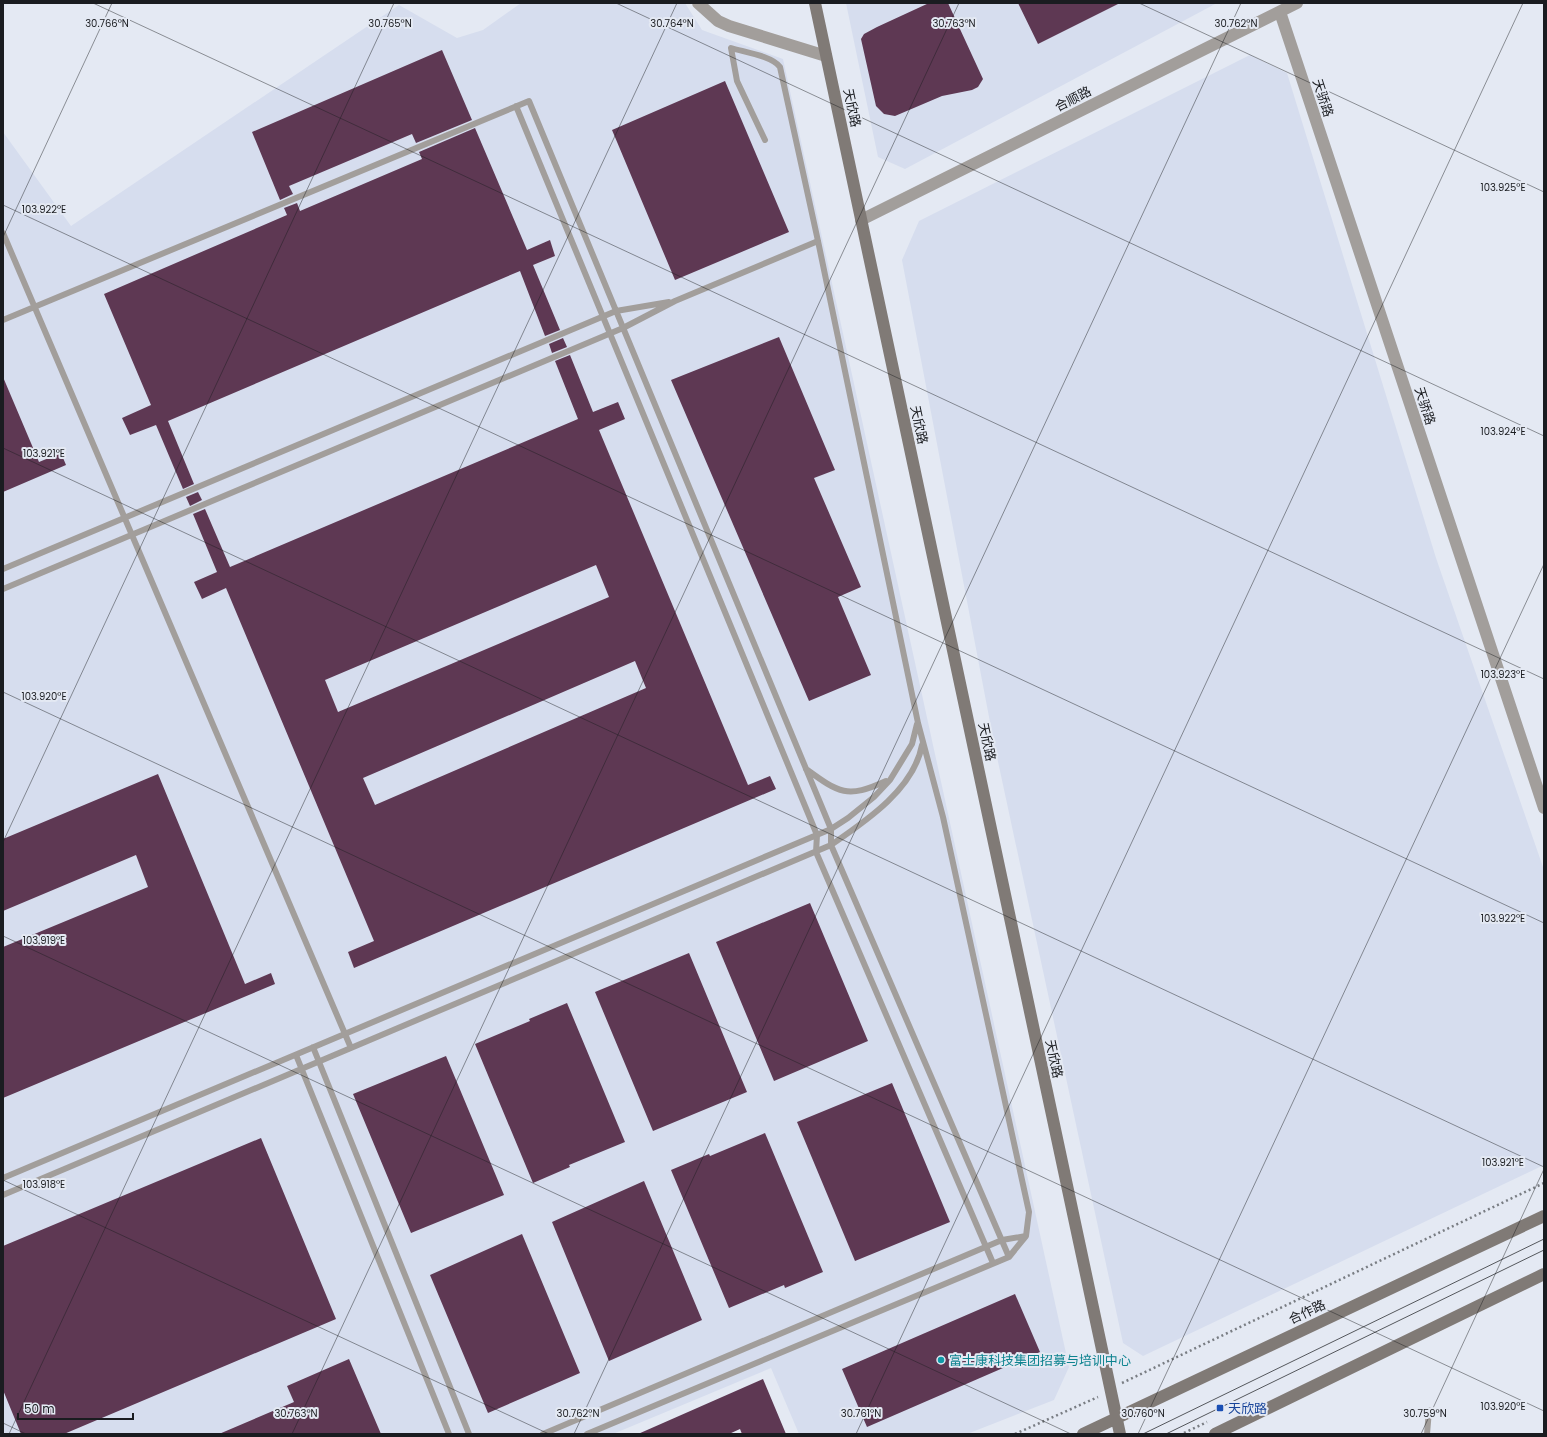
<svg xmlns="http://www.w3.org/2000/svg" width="1547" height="1437" font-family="Poppins,'Noto Sans SC',sans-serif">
  <rect width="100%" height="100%" fill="#e4e9f3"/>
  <path fill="#d6ddee" d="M521,3H685L702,30L783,59L1069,1367L1054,1400L967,1434H799L771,1368L613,1434H3V132L71,226L399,5L457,38L483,30Z
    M846,3H1217L905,169L878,157Z
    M1250,55L1287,73L1436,558L1544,870V1165L1143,1356L1123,1343L994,743L902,260L919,221Z"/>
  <path fill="#5e3853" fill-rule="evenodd" d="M929,3H948L983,79L978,87L972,90L942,96L895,116L884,114L876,106L861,39L864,34L877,27Z
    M1018,3H1120L1038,44Z
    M442,50L472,120L416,143L412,134L289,186L293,194L280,200L252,132Z
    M725,81L789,232L675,280L612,130Z
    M475,128L527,250L550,240L555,256L533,265L560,330L545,336L520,271L168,421L194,484L183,489L156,425L130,435L122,418L151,405L104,294L287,215L284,208L297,203L300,211L422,159L419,152Z
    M779,337L835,470L814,478L861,587L838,597L871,675L809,701L671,380Z
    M563,338L567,347L552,353L549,344Z
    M570,355L593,412L618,402L625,419L599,430L748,785L770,776L776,789L354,968L348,952L374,941L226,588L202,599L194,582L217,572L193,514L205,509L230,567L578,419L555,361ZM596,565L609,597L338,712L325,680ZM635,661L646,688L375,805L363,778Z
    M3,377L39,462L61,453L66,465L3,492Z
    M198,492L202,500L190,506L186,497Z
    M158,774L245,984L271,973L275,984L3,1098V947L148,887L136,855L3,911V839Z
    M810,903L868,1041L774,1081L716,942Z
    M689,953L747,1092L653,1131L595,992Z
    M567,1003L625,1142L569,1165L570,1167L533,1183L475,1044L530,1021L529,1019Z
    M446,1056L504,1195L411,1233L353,1094Z
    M892,1083L950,1222L855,1261L797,1122Z
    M765,1133L823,1272L785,1288L784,1285L729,1308L671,1170L709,1154L710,1156Z
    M261,1138L336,1319L64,1434H21L3,1390V1246Z
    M644,1181L702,1320L609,1361L552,1222Z
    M522,1234L580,1373L488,1413L430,1275Z
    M1015,1294L1040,1352L867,1427L842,1369Z
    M349,1359L381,1434H219L294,1402L287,1386Z
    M763,1379L786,1434H742L740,1429L729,1434H638Z"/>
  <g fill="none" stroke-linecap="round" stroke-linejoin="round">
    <path stroke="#797d83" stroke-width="2.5" stroke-dasharray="2 3" stroke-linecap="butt" d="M1122,1383L1544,1183
      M1184,1433L1207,1422
      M1015,1434L1098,1397"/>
    <path stroke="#a29e9b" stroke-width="6" d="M516,106L817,835L816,852L993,1263
      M3,233L351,1048
      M3,320L529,101L831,829V845L1009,1257
      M3,569L616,311L669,302
      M3,589L623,328L675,301L818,241
      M806,769C839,793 847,799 886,781
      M313,1047L469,1434
      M296,1055L449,1434
      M3,1178L831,829L848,818L874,797L890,780L912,744L917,724
      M3,1195L831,845C866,821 914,789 922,745
      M543,1434L1002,1240L1026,1236
      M587,1434L1009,1257L1026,1236L1029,1212L943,817L918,723L818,241L780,67C772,56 744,52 731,48L737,81L765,140
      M1427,1434L1429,1410"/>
    <path stroke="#a29e9b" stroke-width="12" d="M698,3L718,21L729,26L826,56
      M1280,12L1544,808
      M861,220L1297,3"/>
    <path stroke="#807a76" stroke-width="12" d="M815,3L1120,1434
      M1083,1434L1544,1216
      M1215,1434L1544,1274"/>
    <path stroke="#54575c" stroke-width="1" d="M1143,1434L1544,1239
      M1166,1434L1544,1250"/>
  </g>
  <path fill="none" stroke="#1a1c20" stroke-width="1" stroke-opacity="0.45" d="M93,3L1544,679M616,3L1544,436M1139,3L1544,192M3,205L1544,923M3,237L112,3M3,448L1544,1167M3,692L1544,1411M3,842L394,3M3,936L1071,1434M3,1180L549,1434M3,1423L26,1434M9,1434L677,3M292,1434L959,3M574,1434L1241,3M856,1434L1523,3M1138,1434L1544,564M1421,1434L1544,1169"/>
  <circle fill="#0f9aa8" stroke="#e4e9f3" stroke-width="1.5" cx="941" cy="1360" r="4"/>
  <rect fill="#1a4fb4" stroke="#e4e9f3" stroke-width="1.5" x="1216" y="1404" width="8" height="8" rx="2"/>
  <g text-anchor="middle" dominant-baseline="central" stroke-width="4" stroke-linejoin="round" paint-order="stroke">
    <g font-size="13" fill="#1a1c20" stroke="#e4e9f3">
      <text transform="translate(1323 98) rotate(72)">天骄路</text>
      <text transform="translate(1073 99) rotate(-27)">合顺路</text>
      <text transform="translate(852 108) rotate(78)">天欣路</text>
      <text transform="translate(1425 406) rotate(72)">天骄路</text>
      <text transform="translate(919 425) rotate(78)">天欣路</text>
      <text transform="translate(987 742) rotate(78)">天欣路</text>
      <text transform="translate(1054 1059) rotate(78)">天欣路</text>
      <text transform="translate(1307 1312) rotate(-25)">合作路</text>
    </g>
    <g font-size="13" fill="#0d838f" stroke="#e4e9f3" text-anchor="start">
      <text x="949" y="1360">富士康科技集团招募与培训中心</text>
    </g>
    <g font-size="13" fill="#164399" stroke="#e4e9f3" text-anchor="start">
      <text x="1228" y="1408">天欣路</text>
    </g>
  </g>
  <g font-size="10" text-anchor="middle" fill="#1a1c20" stroke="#e4e9f3" stroke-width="4" stroke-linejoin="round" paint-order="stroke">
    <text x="107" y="27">30.766°N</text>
    <text x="390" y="27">30.765°N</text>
    <text x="672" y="27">30.764°N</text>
    <text x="954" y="27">30.763°N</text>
    <text x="1236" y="27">30.762°N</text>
    <text x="1503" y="191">103.925°E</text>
    <text x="44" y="213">103.922°E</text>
    <text x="1503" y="435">103.924°E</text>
    <text x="44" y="457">103.921°E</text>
    <text x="1503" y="678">103.923°E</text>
    <text x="44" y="700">103.920°E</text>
    <text x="1503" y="922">103.922°E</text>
    <text x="44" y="944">103.919°E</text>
    <text x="1503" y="1166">103.921°E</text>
    <text x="44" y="1188">103.918°E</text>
    <text x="1503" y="1410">103.920°E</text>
    <text x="296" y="1417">30.763°N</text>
    <text x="578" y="1417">30.762°N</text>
    <text x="861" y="1417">30.761°N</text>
    <text x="1143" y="1417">30.760°N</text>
    <text x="1425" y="1417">30.759°N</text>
  </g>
  <rect width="1547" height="1437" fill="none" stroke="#1a1c20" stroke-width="8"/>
  <path d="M18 1413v6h115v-6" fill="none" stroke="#1a1c20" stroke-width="2"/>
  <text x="24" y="1413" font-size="12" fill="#1a1c20" stroke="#e4e9f3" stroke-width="3" paint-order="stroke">50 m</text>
</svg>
